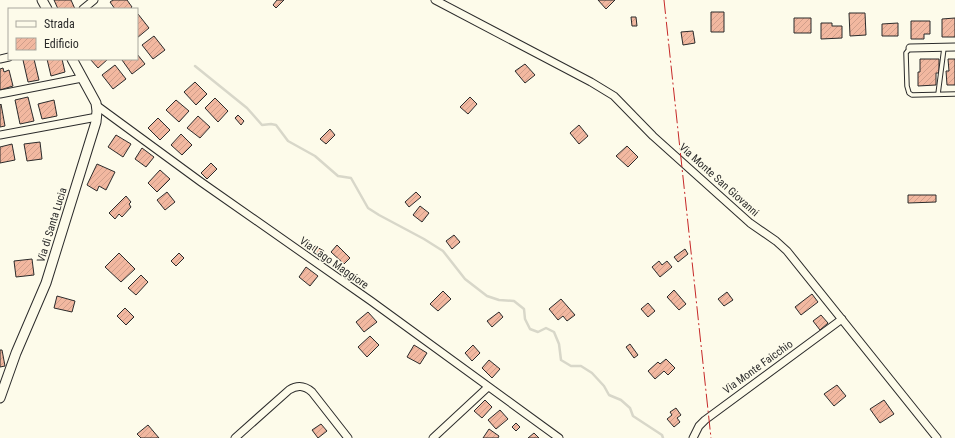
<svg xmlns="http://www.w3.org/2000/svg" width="955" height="438" font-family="'Roboto Condensed',sans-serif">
  <defs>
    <pattern id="building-hatch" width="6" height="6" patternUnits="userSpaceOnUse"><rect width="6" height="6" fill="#f2b8a0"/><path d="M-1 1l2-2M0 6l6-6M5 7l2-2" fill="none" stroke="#d09e8a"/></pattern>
  </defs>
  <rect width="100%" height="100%" fill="#fdfbea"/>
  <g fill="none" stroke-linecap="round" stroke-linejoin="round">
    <path stroke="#d8d7c9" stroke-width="2.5" d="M195,66L247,108L262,125L271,124L276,125L288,141L315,156L338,176L351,178L368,208L379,215L424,239L443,251L465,279L487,296L499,300L514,301L524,309L525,319L530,329L538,332L546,328L554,332L559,344L561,360L571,366H581L592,373L604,386L609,395L621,400L630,408L633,416L662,435L663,438"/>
  </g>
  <path fill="url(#building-hatch)" stroke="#2b2b2b" d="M54,0H71L75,9H58Z
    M113,0H127L132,7L130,9H115L110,2Z
    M277,0H284L276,8L273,5Z
    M598,0H615L606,9Z
    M711,12H724V32H711Z
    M849,13H865L866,35L850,36Z
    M138,14L149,28L137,38V15Z
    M631,17H636L637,26H632Z
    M794,18H811V33H794Z
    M955,18V37H942V19Z
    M911,21H930V34H924V39H911Z
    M821,23H832V26H842V38L821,39Z
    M898,23V36H882V24Z
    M693,31L695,43L683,45L681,32Z
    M154,36L165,50L153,59L142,45Z
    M137,54L145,64L132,74L122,60L124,59H137Z
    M26,59H34L39,80L28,82L23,60Z
    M47,59H62L65,72L51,76Z
    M90,59H108L98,68Z
    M920,59H939V73H936V85L918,86V72H920Z
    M948,59H955V85H947L946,71H949Z
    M525,64L535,75L525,83L515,71Z
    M115,65L126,79L113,89L102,75Z
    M3,68L4,72L9,70L13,86L0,90V69Z
    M195,82L207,94L196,105L184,92Z
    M28,97L34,121L20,124L15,100Z
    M470,97L477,104L468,114L460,107Z
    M215,98L228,111L218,122L205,108Z
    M54,100L57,116L42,119L38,104Z
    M176,100L189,111L179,122L166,110Z
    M1,104L5,126L0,127V105Z
    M238,115L244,121L241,125L235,118Z
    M198,116L210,127L200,138L187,128Z
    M158,118L170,130L160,140L148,128Z
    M579,125L588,136L579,144L570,133Z
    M330,129L335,135L326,144L320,139Z
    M181,134L192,145L182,155L171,145Z
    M116,135L131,144L123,157L108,147Z
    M40,142L42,159L27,161L24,144Z
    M12,144L15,160L0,163V147Z
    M627,146L638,157L628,167L616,156Z
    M142,148L154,157L146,167L135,159Z
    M211,163L217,169L207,179L201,173Z
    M97,164L115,172L106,190L99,186L97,191L87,185Z
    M160,170L170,179L157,192L148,183Z
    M167,192L175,202L165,210L157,200Z
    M416,192L421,197L409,207L405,202Z
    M908,195H936V202L908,203Z
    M126,196L131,202L129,204L131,207L122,217L119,214L115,219L109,213Z
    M420,206L429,213L422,222L413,215Z
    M454,235L460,242L452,249L446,241Z
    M337,245L350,258L344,264L331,252Z
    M315,246L324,251L320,256L312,250Z
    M685,249L688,254L678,262L674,257Z
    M119,253L135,269L121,282L105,267Z
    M179,253L184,258L176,266L171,261Z
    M32,259L34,275L16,277L14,261Z
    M659,261L662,265L667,261L672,267L660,277L652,267Z
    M306,267L318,276L310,286L299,277Z
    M141,275L148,282L136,295L128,288Z
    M674,290L686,304L679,310L667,297Z
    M443,291L451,299L438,311L430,304Z
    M727,292L733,300L724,306L718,299Z
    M812,294L818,302L801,315L795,307Z
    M57,296L75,301L72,312L54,308Z
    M561,299L575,315L567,321L563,316L558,320L549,309Z
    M648,303L655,311L648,317L641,309Z
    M125,308L134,317L126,325L117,316Z
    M368,312L377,322L364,332L356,322Z
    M499,312L503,317L492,327L487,321Z
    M821,315L828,323L820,330L813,321Z
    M370,336L379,345L367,357L358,347Z
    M630,344L638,355L634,358L626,347Z
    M414,345L427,353L420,364L407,357Z
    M473,345L480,353L472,361L465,353Z
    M0,350H2L5,366L0,367Z
    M666,359L675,368L668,375L664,371L655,379L648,371L658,362L660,364Z
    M489,360L500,369L492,378L482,368Z
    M837,385L846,396L834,406L824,394Z
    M485,400L492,407L482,418L474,411Z
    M884,400L894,414L880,423L870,409Z
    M676,408L681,415L677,418L680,422L674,427L667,419L672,415L670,412Z
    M500,410L508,419L496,429L488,420Z
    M516,423L520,427L516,431L512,427Z
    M321,424L327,431L318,438L312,430Z
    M148,425L159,438H141L137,434Z
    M489,429L499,436L498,438H483Z
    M534,433L539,438H528Z"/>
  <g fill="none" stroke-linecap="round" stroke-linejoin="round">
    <g stroke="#2b2b2b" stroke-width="5.5">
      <path id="service" d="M910,48L906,53L907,86L909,93L912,95L955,94
        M938,94L944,48"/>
    </g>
    <g stroke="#2b2b2b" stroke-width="9">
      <path id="minor" d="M435,0L591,82L614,96L653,136L750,223L776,241L787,251L937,438
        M83,9L94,0
        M910,48L955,47
        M0,59L9,57
        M0,94L82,78
        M96,105L201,182L371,301L559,438
        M0,135L97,117
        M235,438L289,390C297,385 304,385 312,392L348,438
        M433,438L488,387
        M693,438L699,426L705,420L842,319"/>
    </g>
    <g stroke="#2b2b2b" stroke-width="11">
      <path id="tertiary" d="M42,0L47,9
        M0,398L16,353L46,283L96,122L97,111L96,103L72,59"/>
    </g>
    <use href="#service" stroke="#fdfbea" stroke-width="3.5"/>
    <use href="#minor" stroke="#fdfbea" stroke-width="7"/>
    <use href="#tertiary" stroke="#fdfbea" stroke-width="9"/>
    <path stroke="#c62828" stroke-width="1" stroke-dasharray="14 3 2 3" stroke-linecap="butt" d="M664,0L711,438"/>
  </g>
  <g text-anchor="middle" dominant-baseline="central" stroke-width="3" stroke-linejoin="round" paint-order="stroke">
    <g font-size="11" fill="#2b2b2b" stroke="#fdfbea">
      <text transform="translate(719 180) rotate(42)">Via Monte San Giovanni</text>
      <text transform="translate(52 225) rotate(-73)">Via di Santa Lucia</text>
      <text transform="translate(334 263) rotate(35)">Via Lago Maggiore</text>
      <text transform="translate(758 367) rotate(-36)">Via Monte Faicchio</text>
    </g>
  </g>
  <rect x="8" y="8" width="130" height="52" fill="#fdfbea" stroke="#a9a89e"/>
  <rect x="16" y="21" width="20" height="6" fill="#fdfbea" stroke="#a9a89e"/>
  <text x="44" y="28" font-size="12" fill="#2b2b2b">Strada</text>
  <rect x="16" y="38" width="20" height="12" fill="url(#building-hatch)" stroke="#a9a89e"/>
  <text x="44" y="48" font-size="12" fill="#2b2b2b">Edificio</text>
</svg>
